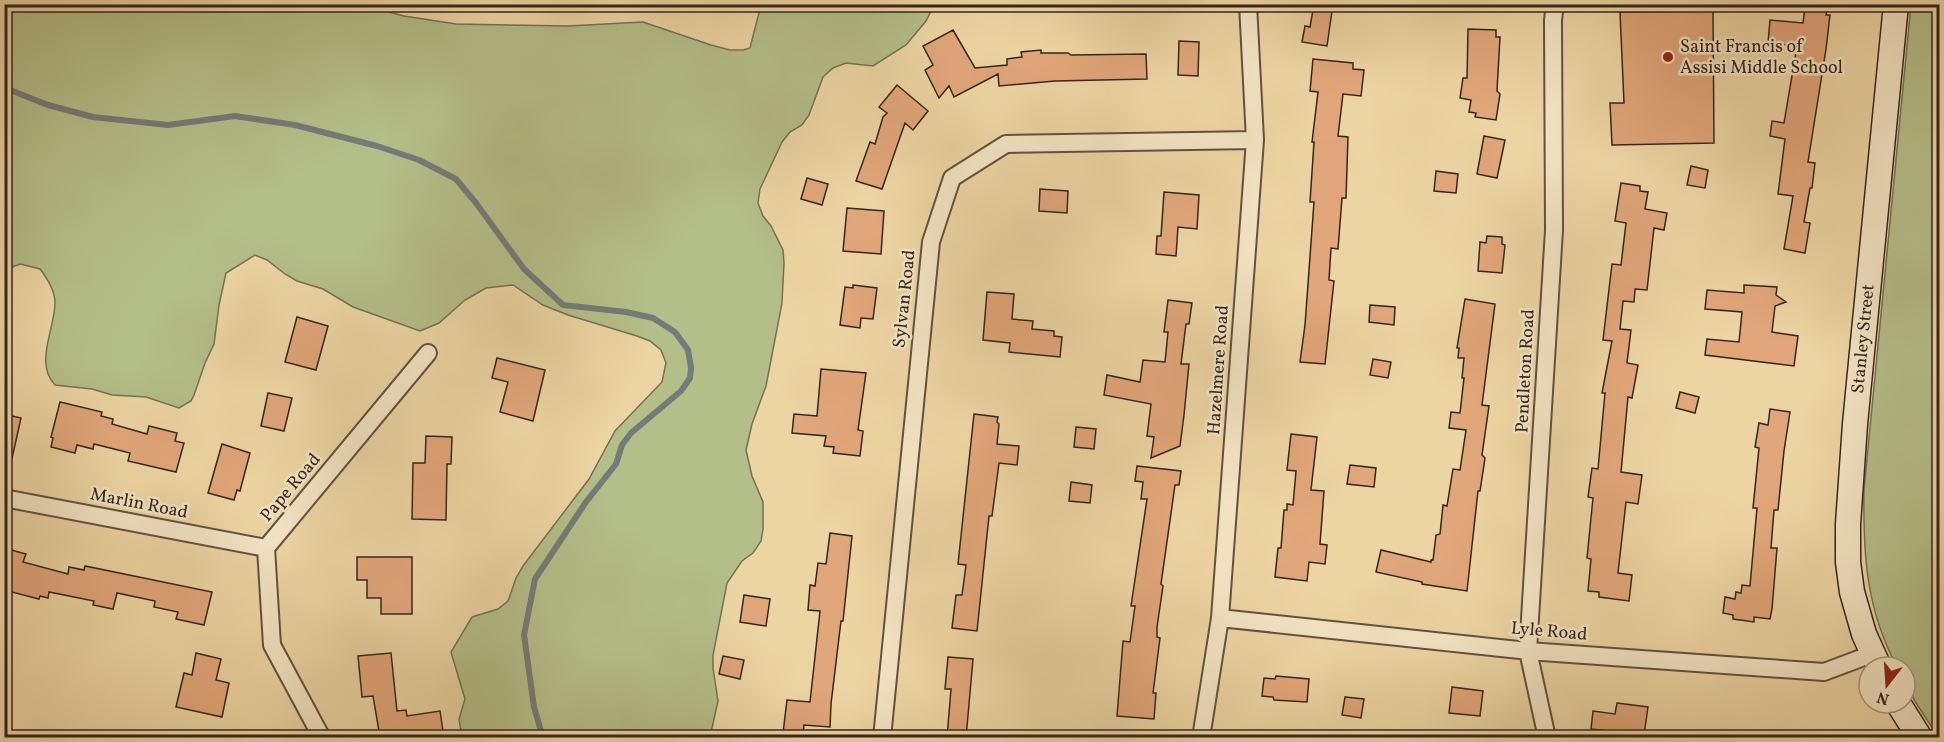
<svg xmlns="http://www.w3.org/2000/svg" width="1944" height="742" font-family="Vollkorn,serif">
  <rect width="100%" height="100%" fill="#edd5a3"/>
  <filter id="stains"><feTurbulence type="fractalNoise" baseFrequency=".00333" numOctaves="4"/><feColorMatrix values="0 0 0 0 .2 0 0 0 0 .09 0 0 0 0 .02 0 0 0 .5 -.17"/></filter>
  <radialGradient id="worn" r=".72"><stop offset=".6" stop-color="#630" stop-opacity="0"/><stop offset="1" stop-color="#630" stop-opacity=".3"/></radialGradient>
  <path fill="#b4be88" stroke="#747254" stroke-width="1.5" d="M358,4L404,16L456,24L568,26L643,22L711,45L730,50H743L750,48L761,5H934L926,21L906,45L873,66L846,63L833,68L823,77L809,115L802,125L790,132L782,142L760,189L758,203L763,216L771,226L783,250L784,263L782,303L766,386L752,424L746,450L752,476L763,502V529L761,541L753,553L742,561L727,583L713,655V668L718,701L710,737H462L459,719L465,699L451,652L472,617L498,609L508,601L516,578L523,566L589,479L615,431L662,382L666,363L661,350L650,341L637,336L568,315L543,305L513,285L486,288L465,300L439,323L420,331L353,307L323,289L297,281L285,274L267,260L255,255L226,273L219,305L214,344L205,363L194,395L191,401L179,408L146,397L112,395L92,389L55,385C34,363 55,329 55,303C55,291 47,278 40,269L20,264L5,270V5Z
    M1911,5H1940L1939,738L1916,703L1905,682V667H1897C1866,609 1863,554 1864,490Z"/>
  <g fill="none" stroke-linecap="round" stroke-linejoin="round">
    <path stroke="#747b78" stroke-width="6" d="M4,91L10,90L48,105L93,117L168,125L235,116L295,125L377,146L419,160L456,179L476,203L524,269L563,305L626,312L653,318L675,332L688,350L691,368L690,378L681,391L631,433L622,445L616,464L586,502L535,579L524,635L534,707L543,738"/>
  </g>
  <path fill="#e1a679" stroke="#342520" stroke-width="1.5" d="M1314,4H1333L1327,46L1302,42L1305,26L1310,27Z
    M1805,7L1827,9L1826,15H1830L1826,49L1808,162L1815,163L1812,188H1810L1804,222L1810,223L1805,253L1784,249L1793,196L1778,194L1785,139L1770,136L1772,121L1784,123L1797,46L1768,43L1770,20L1803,23Z
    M1713,11L1714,143L1612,145L1610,103H1624L1620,12Z
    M1468,29L1496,30V37H1500L1497,91L1500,94L1496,120L1475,117L1476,113L1469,112L1471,100L1460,98L1463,78H1467Z
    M953,30L975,68L1007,65V59L1022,57L1021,52L1041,50V53H1068L1071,55L1146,54L1147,79L1055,81L999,86L998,74L954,97L949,86L939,98L925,70L933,65L923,46Z
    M1179,41L1199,42L1198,76L1178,75Z
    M1313,59L1353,63V69L1364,70L1361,96L1343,94L1338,136L1348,137L1346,198H1342L1338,249L1331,248L1329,280L1334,281L1325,364L1300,362L1305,325L1314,202H1310L1314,142H1312L1318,92L1310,91Z
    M897,85L928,111L913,130L905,123L882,189L856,181L870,142L875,144L883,117L887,113L879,107Z
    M1484,136L1505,140L1497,178L1477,174Z
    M1691,166L1708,170L1705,188L1687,185Z
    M1436,171L1458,174L1456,193L1434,191Z
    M807,178L828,184L822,205L801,199Z
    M1621,183L1640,186V191L1648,192L1645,209L1667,213L1664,230L1654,228L1647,290L1635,289L1634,302L1623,301L1620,329L1631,330L1627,363L1638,365L1632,398L1628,397L1621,472L1642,475L1638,504L1626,502L1618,573L1632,575L1629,601L1599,597V592L1588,591L1591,559L1587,558L1593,498L1588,497L1592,468L1598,469L1605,393H1602L1612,341L1603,340L1612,264L1621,265L1626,223L1615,221Z
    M1040,189L1068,191L1067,213L1039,211Z
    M1164,192L1199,195L1197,229L1178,227L1176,256L1156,254L1157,236H1161Z
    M847,208L884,211L881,254L843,251Z
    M1487,236L1502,237V244L1505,245L1502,273L1478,271L1480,242L1486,243Z
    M853,285L877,288L873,319L861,318L860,328L840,325L845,287L853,288Z
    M1744,285L1777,287L1776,295L1786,302L1775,306L1772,332L1798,336L1794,366L1705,355L1707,339L1739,342L1742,312L1705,309L1707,290L1744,293Z
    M987,292L1014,294L1012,319L1033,321L1032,329L1054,331V336L1062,337L1060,357L1009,352L1010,343L983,340Z
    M1465,299L1495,304L1482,405L1489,406L1482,455L1485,458L1480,491H1478L1467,591L1422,584V582L1376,572L1381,550L1431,562V560H1433L1436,535L1440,534L1443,505L1447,506L1453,469L1460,470L1466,430L1449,428L1451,412L1460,413L1464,378H1462L1464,358H1458L1459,348H1457Z
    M1168,300L1192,303L1189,324H1186L1181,364H1189L1184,415L1180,446L1151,458L1154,437L1147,436L1151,404L1104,395L1107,375L1140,382L1143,360L1165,362L1168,332H1164Z
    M1370,305L1395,307L1394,325L1369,322Z
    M297,317L328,326L316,370L285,362Z
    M497,358L545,370L533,421L500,412L508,382L492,378Z
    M1373,359L1391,362L1388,378L1370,375Z
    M821,369L866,373L858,430L863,431L860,456L833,453L834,447L824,446L826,436L792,433L794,414L817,416Z
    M1680,392L1699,397L1695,413L1676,408Z
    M268,393L292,398L284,431L261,426Z
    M60,402L102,412L101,416L113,419L112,424L147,434L149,426L177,433L175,441L184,443L176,472L128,461L130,453L94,444L93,449L77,445L75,453L51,447L53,438L51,437Z
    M1770,409L1790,412L1784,451L1778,510H1774L1771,548H1777L1772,609L1770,619L1754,617V622L1733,619V615L1723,613L1725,597L1735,599L1736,592L1741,593L1742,585L1750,586L1757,508H1753L1759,448L1755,447L1759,423L1768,425Z
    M4,414L21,418L11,463L4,462Z
    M974,414L998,417L997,422L999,424L997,444L1019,446L1017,465L999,463L992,516H989L977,631L952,628L956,595H962L966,565L958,564Z
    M1076,427L1096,429L1094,449L1074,447Z
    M1291,434L1317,437L1311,490L1324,491L1320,544L1327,545L1325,564L1309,562L1307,581L1275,577L1278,548H1281L1284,510H1287V504L1293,505L1296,471L1287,470Z
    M426,436L452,437L451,464H447L446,520L412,519L413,463H425Z
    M222,444L250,453L240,491L237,490L234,500L208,493Z
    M1350,465L1376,468L1374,487L1347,484Z
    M1137,466L1181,471L1179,485H1175L1161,584L1163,586L1157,627V637L1160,638L1153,693H1156L1154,719L1117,716L1123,641L1130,642L1135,606H1131L1147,499H1141L1143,482L1135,481Z
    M1071,482L1092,485L1090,503L1069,501Z
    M830,533L852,536L843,621H841L831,704L830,727L804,725L803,735L783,733L787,700L810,702L820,611L808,610L810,585L815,586L818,563L826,564Z
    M4,548L26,554L23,562L68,574L69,567L84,570L85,566L212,592L204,625L176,619L178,612L154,607L155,601L117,593L113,609L93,605L94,601L49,592L48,598L40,596L39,599L4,590Z
    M357,557H412V614H381V598H367V580H357Z
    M744,595L770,599L766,626L740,622Z
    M196,653L221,659L216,680L229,683L222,717L176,707L184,673L192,675Z
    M391,653L397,711L406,710L407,716L440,711L444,738H393V735L380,737L373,696L362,697L358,656Z
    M723,656L744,660L740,679L719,674Z
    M948,657L973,659L966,738H947L951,689H945Z
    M1276,676L1309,679L1307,702L1274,700L1273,697L1262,696L1264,678L1275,679Z
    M1452,687L1483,691L1480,716L1449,713Z
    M1345,697L1364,699L1361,718L1342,715Z
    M1617,703L1648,707L1644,735L1591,729L1593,711L1615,714Z"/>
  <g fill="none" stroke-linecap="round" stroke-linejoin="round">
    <g stroke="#625141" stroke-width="20">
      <path id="minor" d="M4,498L266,548
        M1220,618L1528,651L1824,672L1872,654
        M322,738L272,645L266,548L428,353
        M882,738L931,242L952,178L1006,144L1255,140
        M1201,738L1220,618L1255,140L1248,4
        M1547,738L1528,651L1554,230L1553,20L1555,4"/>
    </g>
    <g stroke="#342520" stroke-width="27">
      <g id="secondary">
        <path id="s1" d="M1879,667L1864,634L1852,592L1848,562V524L1855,424L1896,4"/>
        <path d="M1898,703L1920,738"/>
      </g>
    </g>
    <use href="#minor" stroke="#f3e4c3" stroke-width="16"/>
    <use href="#secondary" stroke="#f3e4c3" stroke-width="24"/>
  </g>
  <circle fill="#8f2418" stroke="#f3e4c3" stroke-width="2" cx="1668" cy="57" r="6"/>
  <g text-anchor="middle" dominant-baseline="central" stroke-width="5" stroke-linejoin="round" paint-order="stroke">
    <g font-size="18" fill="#342520" stroke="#f3e4c3" text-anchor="start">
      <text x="1680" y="47">Saint Francis of<tspan x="1680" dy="21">Assisi Middle School</tspan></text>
    </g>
    <g font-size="18" fill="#342520" stroke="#f3e4c3">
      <text transform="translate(905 299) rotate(-84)">Sylvan Road</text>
      <text stroke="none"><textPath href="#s1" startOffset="334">Stanley Street</textPath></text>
      <text transform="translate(1219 370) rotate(-86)">Hazelmere Road</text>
      <text transform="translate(1526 371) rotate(-87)">Pendleton Road</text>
      <text transform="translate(291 488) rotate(-50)">Pape Road</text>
      <text transform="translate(139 504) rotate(11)">Marlin Road</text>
      <text transform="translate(1549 632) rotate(5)">Lyle Road</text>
    </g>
  </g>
  <rect width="1944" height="742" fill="none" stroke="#edd5a3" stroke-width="24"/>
  <rect x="6" y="6" width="1932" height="730" fill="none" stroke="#342520" stroke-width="3"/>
  <rect x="12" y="12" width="1920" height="718" fill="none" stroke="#342520" stroke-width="1.5"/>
  <g transform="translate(1887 685) rotate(197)"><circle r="28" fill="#f3e4c3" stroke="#a79882" stroke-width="1.5"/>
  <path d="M0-4.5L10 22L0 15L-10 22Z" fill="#8f2418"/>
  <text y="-9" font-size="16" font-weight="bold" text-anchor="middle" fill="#342520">N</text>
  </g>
  <rect width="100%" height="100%" filter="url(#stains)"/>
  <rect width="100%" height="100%" fill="url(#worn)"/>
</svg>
